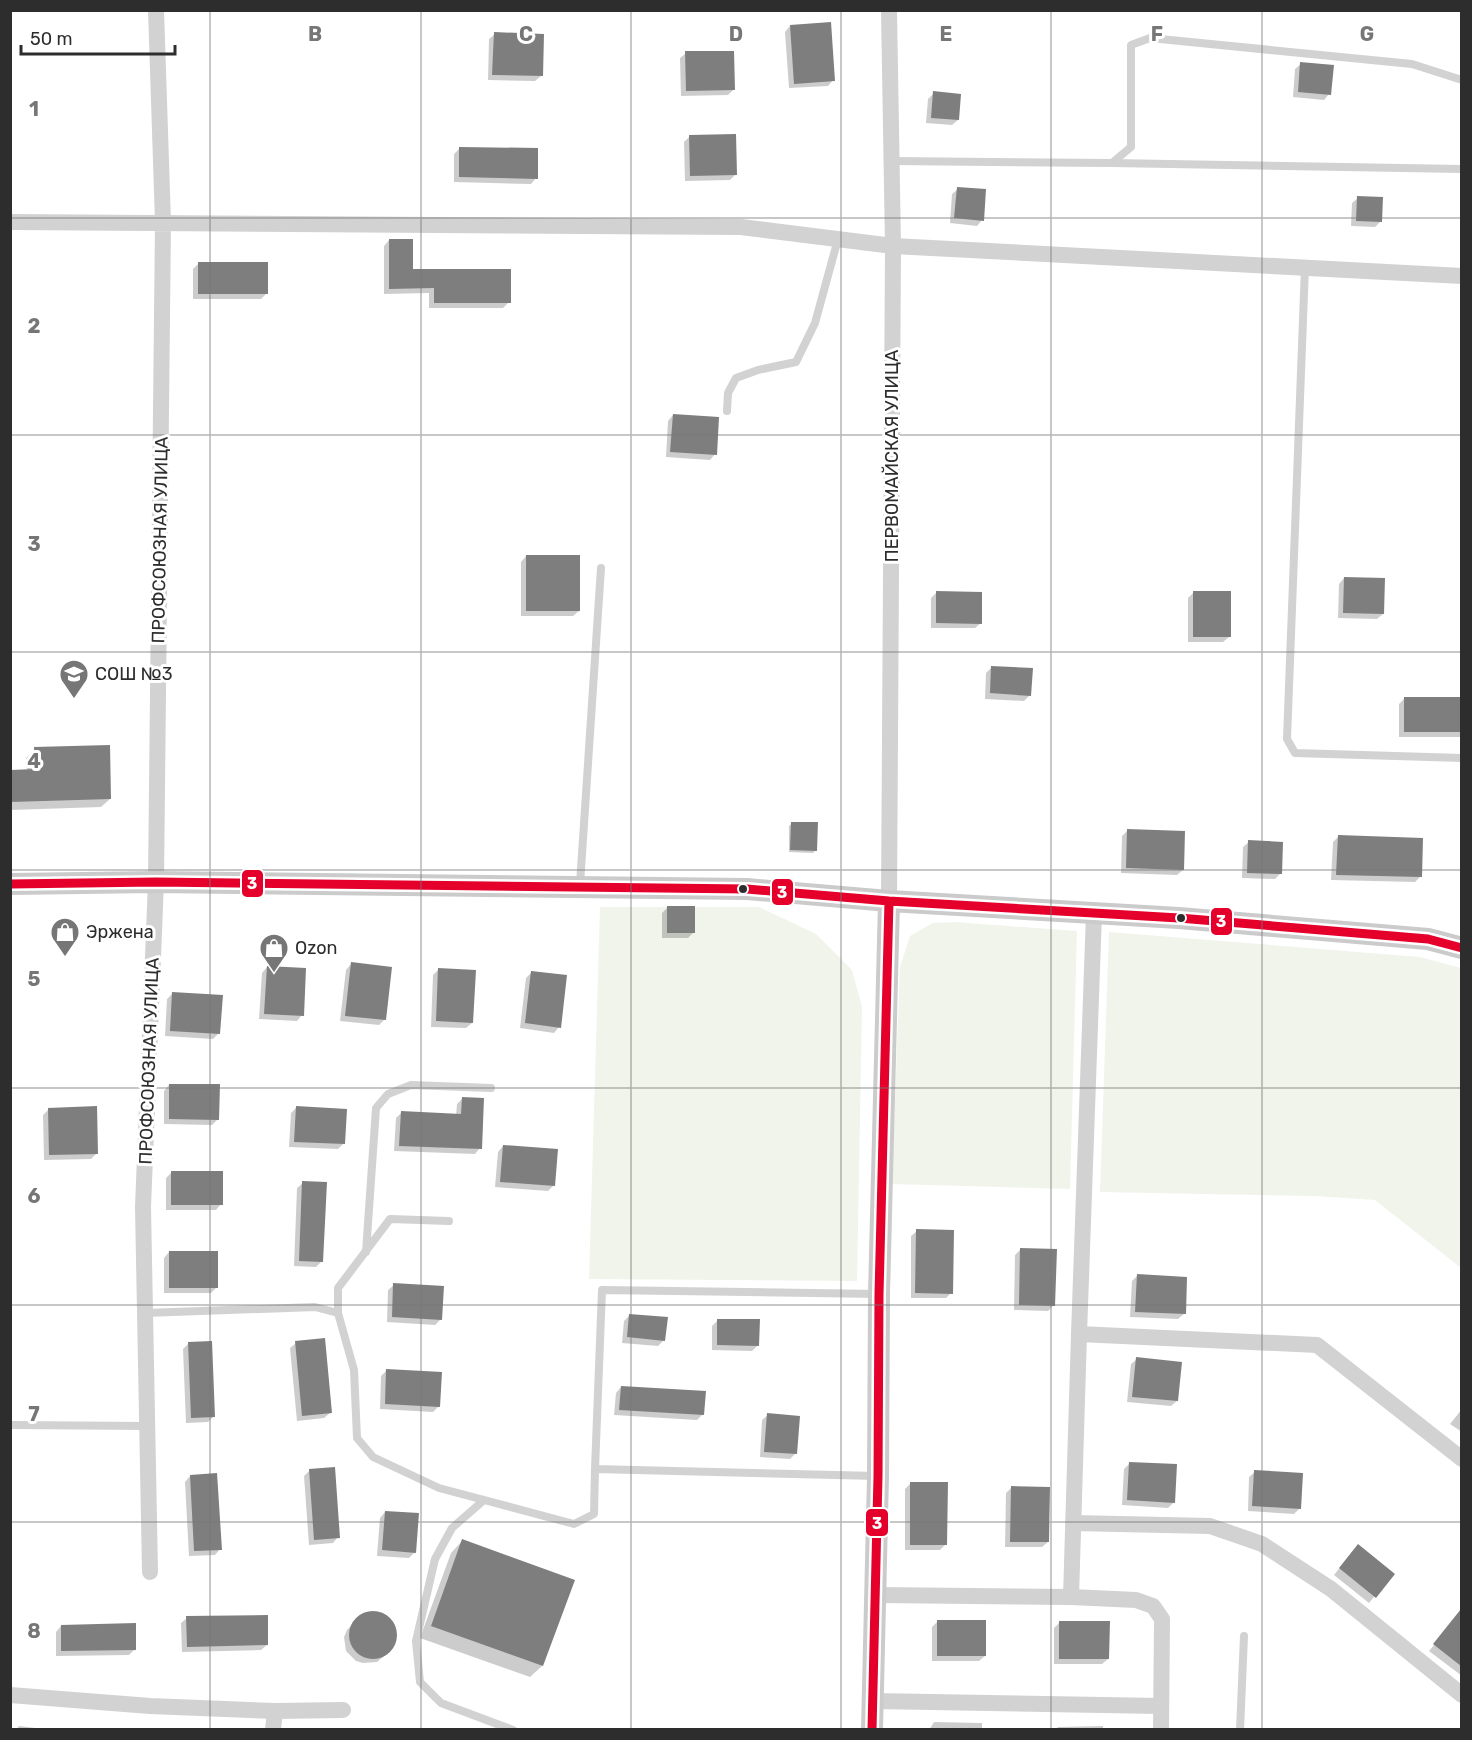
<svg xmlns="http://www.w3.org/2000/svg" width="1472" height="1740" font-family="Rubik,sans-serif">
  <rect width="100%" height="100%" fill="#fff"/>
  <path fill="#f1f4eb" d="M600,907H759L816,934L852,970L862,1007L857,1281L589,1279Z
    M955,922L1077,931L1070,1189L892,1184L900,967L910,936L933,923Z
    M1109,932L1420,957L1461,968V1268L1375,1200L1314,1196L1100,1192Z"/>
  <path fill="#0003" d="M790,26L833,80L828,86L789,88L785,32Z
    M495,34L541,76L535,81L488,80L489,39Z
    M686,53L733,90L728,95L681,96L680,58Z
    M1301,64L1329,94L1324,100L1293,97L1295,69Z
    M934,93L958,120L952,125L926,123L928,99Z
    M690,136L736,174L730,180L685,181L684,142Z
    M460,148L536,178L531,184L454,182V154Z
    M958,189L982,220L977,226L950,223L952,194Z
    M1358,198L1381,221L1375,227L1351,226L1352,203Z
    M389,240L411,271L509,302L503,308H429V293L384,294V246Z
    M199,263L266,294L261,299H193V269Z
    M673,415L715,454L710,460L666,457L668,421Z
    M526,556L579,611L573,616H521V562Z
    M1344,578L1383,614L1377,619L1338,618L1339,584Z
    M937,592L981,623L975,628H931V598Z
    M1194,592L1229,637L1223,642H1188V598Z
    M992,667L1030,695L1024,701L985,699L986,673Z
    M1405,698L1462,699V737H1399V704Z
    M35,749L110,799L101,807L10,810V771H27L26,758Z
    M792,823L816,850L813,853L789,852V826Z
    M1127,831L1183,870L1177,875L1121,873L1122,836Z
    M1338,837L1420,877L1415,882L1331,880L1333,842Z
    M1249,842L1281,873L1275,879L1242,878L1243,847Z
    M667,908L694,932L688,938H662V913Z
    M351,964L385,1019L379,1025L340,1021L346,970Z
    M267,967L302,1015L297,1021L259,1019L262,973Z
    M439,969L472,1023L466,1028L431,1027L433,975Z
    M532,972L559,1027L554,1033L520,1028L526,978Z
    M173,993L219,1033L213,1039L165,1036L167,999Z
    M169,1085L218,1119L212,1125L164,1124V1091Z
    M462,1099L480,1148L475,1154L394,1151L396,1118L402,1112L456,1116L457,1104Z
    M296,1108L344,1143L338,1149L289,1147L291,1113Z
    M49,1109L97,1153L91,1159L44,1160L43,1115Z
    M503,1146L554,1185L548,1191L495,1187L498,1152Z
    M171,1173L221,1204L216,1210H166V1178Z
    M303,1183L322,1261L316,1267L294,1266L297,1188Z
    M917,1231L951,1293L946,1298H911V1236Z
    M1021,1249L1054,1305L1048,1311L1014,1310L1015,1255Z
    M169,1252L217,1287L211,1293H164V1258Z
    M1137,1276L1184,1314L1178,1319L1130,1317L1132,1281Z
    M394,1285L441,1319L435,1325L387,1322L388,1290Z
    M630,1315L664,1340L658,1346L622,1343L624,1321Z
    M718,1320L758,1345L752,1351L712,1350V1326Z
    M296,1343L330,1413L324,1418L297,1421L290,1348Z
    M188,1344L214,1416L208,1422L186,1423L183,1349Z
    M1137,1359L1177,1401L1171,1406L1127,1402L1131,1364Z
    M387,1370L439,1406L433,1412L380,1409L381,1376Z
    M621,1387L703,1414L697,1420L614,1415L616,1393Z
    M1462,1409V1432L1450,1424Z
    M768,1415L795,1454L790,1459L760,1457L762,1420Z
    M1130,1463L1174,1502L1168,1508L1122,1505L1124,1469Z
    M310,1470L338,1537L333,1543L309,1545L304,1476Z
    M1255,1472L1300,1508L1294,1514L1248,1511L1249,1477Z
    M190,1476L220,1549L215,1555L189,1556L185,1482Z
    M911,1483L946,1544L940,1550H905V1489Z
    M1012,1487L1048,1542L1042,1547H1005L1006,1493Z
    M385,1512L415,1552L409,1558L377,1556L380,1518Z
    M462,1541L573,1581L542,1666L530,1677L420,1638L451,1553Z
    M1353,1551L1393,1574L1369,1603L1334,1575Z
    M372,1612L380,1613L387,1616L392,1622L395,1629L396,1637L394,1644L383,1657L377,1662L363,1663L356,1661L346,1651L344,1637L347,1630L358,1618L364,1614Z
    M1457,1617L1462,1621V1676L1429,1651Z
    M187,1618L267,1645L261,1650L182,1652L181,1623Z
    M938,1621L985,1656L979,1661H932V1627Z
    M1060,1622L1108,1659L1102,1664H1054V1628Z
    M61,1626L135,1649L129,1655L56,1656V1632Z
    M934,1722L982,1723V1730H929Z
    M19,1726L52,1730H16Z
    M1103,1726V1730H1055L1058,1727Z"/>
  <path fill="#7e7e7e" d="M831,22L835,81L794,84L790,25Z
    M494,32L544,34L543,76L492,75Z
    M685,51H734L735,90L686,91Z
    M1300,62L1334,65L1331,95L1298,92Z
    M933,91L961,94L959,120L931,118Z
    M736,134L737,175L690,176L689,135Z
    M459,147L538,148V179L459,177Z
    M957,187L986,189L984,221L954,218Z
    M1357,196L1383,197L1382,222L1356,221Z
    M389,239H413V269H511V303H434V288L389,289Z
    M198,262H268V294H198Z
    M673,414L719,417L717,455L670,452Z
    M526,555H580V611H526Z
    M1344,577L1385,578L1384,614L1343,613Z
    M936,591L982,592V624L936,623Z
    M1193,591H1231V637H1193Z
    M991,666L1033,668L1031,696L990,693Z
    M1404,697H1461V732H1404Z
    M110,745L111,799L10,802V770L35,769L34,747Z
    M791,822H818L817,851L790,850Z
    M1127,829L1185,831L1184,870L1126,868Z
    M1338,835L1423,838L1422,877L1336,875Z
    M1248,840L1283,842L1282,874L1247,873Z
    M667,906H695V933H667Z
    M351,962L392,967L386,1020L345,1016Z
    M267,966L306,968L304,1016L264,1014Z
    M438,968L476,970L473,1023L436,1021Z
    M531,971L567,975L561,1028L525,1023Z
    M172,992L223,995L220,1034L170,1031Z
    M169,1084H220L219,1120L169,1119Z
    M462,1097L484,1098L482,1149L399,1146L401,1111L461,1114Z
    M97,1106L98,1154L49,1155L48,1108Z
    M296,1106L347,1109L345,1144L294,1142Z
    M503,1145L558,1149L555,1186L500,1182Z
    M171,1171H223V1205H171Z
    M302,1181L327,1182L323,1262L299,1261Z
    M916,1229L954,1230L953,1294L915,1293Z
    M1020,1248L1057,1249L1055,1306L1019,1305Z
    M169,1251H218V1288H169Z
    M1137,1274L1187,1277L1186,1314L1135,1312Z
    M393,1283L444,1286L442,1320L392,1317Z
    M629,1314L668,1317L665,1341L627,1337Z
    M717,1319H760L759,1346L717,1345Z
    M325,1338L332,1413L302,1416L295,1341Z
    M212,1341L215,1417L191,1418L188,1342Z
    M1136,1357L1182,1362L1178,1401L1132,1397Z
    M386,1369L442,1372L440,1407L385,1404Z
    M621,1386L706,1391L704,1415L619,1410Z
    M767,1413L800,1416L797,1454L764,1452Z
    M1129,1462L1177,1464L1175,1503L1127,1500Z
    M335,1467L340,1538L314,1540L309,1469Z
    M1254,1470L1303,1473L1301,1509L1252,1506Z
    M217,1473L222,1550L194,1551L190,1475Z
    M910,1482H948L947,1545H910Z
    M1011,1486L1050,1487L1049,1542H1010Z
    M385,1511L419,1513L416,1553L382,1550Z
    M462,1539L575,1580L543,1666L431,1626Z
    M1358,1544L1395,1574L1376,1598L1339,1568Z
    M1461,1609V1666L1433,1644Z
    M349 1635a24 24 0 1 1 48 0a24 24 0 1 1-48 0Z
    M268,1615V1645L187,1647L186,1616Z
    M937,1620H986V1656H937Z
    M1059,1621H1110L1109,1659H1059Z
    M136,1623V1650L61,1651V1625Z"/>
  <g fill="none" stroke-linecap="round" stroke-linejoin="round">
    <path stroke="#d2d2d2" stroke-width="8" d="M892,161L1112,163L1131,147V45L1150,38L1412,64L1462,80
      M1112,163L1462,169
      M1305,267L1287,739L1295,753L1462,758
      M727,411L728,393L736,378L758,370L796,362L815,323L838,239
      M580,884L601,568
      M366,1252L376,1108L388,1094L411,1085L491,1088
      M145,1313L315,1307L338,1313L354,1370L357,1438L373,1457L439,1488L574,1524L594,1514L595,1469
      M338,1313V1288L390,1219L449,1221
      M10,1425L147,1426
      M877,1476L595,1469L602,1290L879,1294
      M484,1500L452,1528L435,1559L416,1641L420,1682L441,1703L513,1730
      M1240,1730L1244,1636"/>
    <path stroke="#d2d2d2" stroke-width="16" d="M10,222L741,227L893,246L1462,276
      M889,901L893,246L889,10
      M1079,1334L1317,1345L1462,1459
      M1073,1523L1210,1526L1262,1544L1331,1589L1462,1695
      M150,1572L143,1207L156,882L163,222L156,10
      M875,1595L1071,1597L1079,1334L1094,913
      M1071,1597L1136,1600L1153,1606L1162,1619L1161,1730
      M10,1695L150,1706L275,1711L273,1730
      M873,1701L1161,1706
      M275,1711L343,1710"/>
    <path stroke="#cbcbcb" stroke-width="22" d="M10,884L156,882L747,889L889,901L1179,918L1428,939L1462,948
      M872,1730L878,1476L879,1294L889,901"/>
    <g stroke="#fff" stroke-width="14">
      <path id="bus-1" d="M10,884L156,882L747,889L889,901L1179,918L1428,939L1462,948
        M872,1730L878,1476L879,1294L889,901"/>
    </g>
    <use href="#bus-1" stroke="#e4002b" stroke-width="9"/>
  </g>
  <path fill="none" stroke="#767676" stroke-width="1.5" stroke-opacity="0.55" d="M210,10V1730M421,10V1730M631,10V1730M841,10V1730M1051,10V1730M1262,10V1730M10,218H1462M10,435H1462M10,652H1462M10,870H1462M10,1088H1462M10,1305H1462M10,1522H1462"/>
  <defs>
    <g id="school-pin" transform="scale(1.5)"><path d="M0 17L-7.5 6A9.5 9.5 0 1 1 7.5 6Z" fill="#767676" stroke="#fff"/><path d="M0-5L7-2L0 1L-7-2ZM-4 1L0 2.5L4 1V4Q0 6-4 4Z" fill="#fff"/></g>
    <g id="shop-pin" transform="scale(1.5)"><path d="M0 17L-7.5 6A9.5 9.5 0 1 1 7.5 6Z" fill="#767676" stroke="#fff"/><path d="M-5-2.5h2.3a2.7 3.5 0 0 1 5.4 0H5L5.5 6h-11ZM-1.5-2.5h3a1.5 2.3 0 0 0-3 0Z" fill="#fff"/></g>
  </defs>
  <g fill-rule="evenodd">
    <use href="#school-pin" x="74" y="674"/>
    <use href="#shop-pin" x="65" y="932"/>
    <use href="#shop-pin" x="274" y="948"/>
  </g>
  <g fill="#2d2d2d" stroke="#fff" stroke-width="2">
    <circle cx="743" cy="889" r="5"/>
    <circle cx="1181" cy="918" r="5"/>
  </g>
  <g text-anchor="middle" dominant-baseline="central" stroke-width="6" stroke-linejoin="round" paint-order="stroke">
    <g font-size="18" fill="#2d2d2d" stroke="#fff">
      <text transform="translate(892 456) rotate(-90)">ПЕРВОМАЙСКАЯ УЛИЦА</text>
      <text transform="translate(160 540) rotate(-89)">ПРОФСОЮЗНАЯ УЛИЦА</text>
      <text transform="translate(149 1061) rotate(-88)">ПРОФСОЮЗНАЯ УЛИЦА</text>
    </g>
    <g font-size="18" fill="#2d2d2d" stroke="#fff" text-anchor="start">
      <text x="95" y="674">СОШ №3</text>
      <text x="86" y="932">Эржена</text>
      <text x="295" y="948">Ozon</text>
    </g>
  </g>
  <g font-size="20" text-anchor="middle" font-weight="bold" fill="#767676" stroke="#fff" stroke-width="6" stroke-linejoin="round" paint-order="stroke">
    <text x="315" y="41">B</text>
    <text x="526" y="41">C</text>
    <text x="736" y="41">D</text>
    <text x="946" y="41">E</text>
    <text x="1157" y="41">F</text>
    <text x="1367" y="41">G</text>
    <text x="34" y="116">1</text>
    <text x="34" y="333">2</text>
    <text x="34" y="551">3</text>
    <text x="34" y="768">4</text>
    <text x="34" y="986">5</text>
    <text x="34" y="1203">6</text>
    <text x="34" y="1421">7</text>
    <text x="34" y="1638">8</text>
  </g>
  <g stroke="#fff" stroke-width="2">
    <rect x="241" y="869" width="23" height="29" rx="6" fill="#e4002b"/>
    <rect x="771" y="878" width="23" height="28" rx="6" fill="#e4002b"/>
    <rect x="1210" y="907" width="23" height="29" rx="6" fill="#e4002b"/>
    <rect x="865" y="1508" width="24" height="29" rx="6" fill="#e4002b"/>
  </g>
  <g font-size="16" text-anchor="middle" font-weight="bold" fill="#fff">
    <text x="252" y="889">3</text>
    <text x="782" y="898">3</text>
    <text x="1221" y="927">3</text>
    <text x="877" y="1529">3</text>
  </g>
  <rect width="1472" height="1740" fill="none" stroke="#2d2d2d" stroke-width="24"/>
  <path d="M21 45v9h154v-9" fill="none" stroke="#2d2d2d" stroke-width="3"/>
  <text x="30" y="45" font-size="18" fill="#2d2d2d" stroke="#ffffff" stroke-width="4.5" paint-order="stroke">50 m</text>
</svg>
